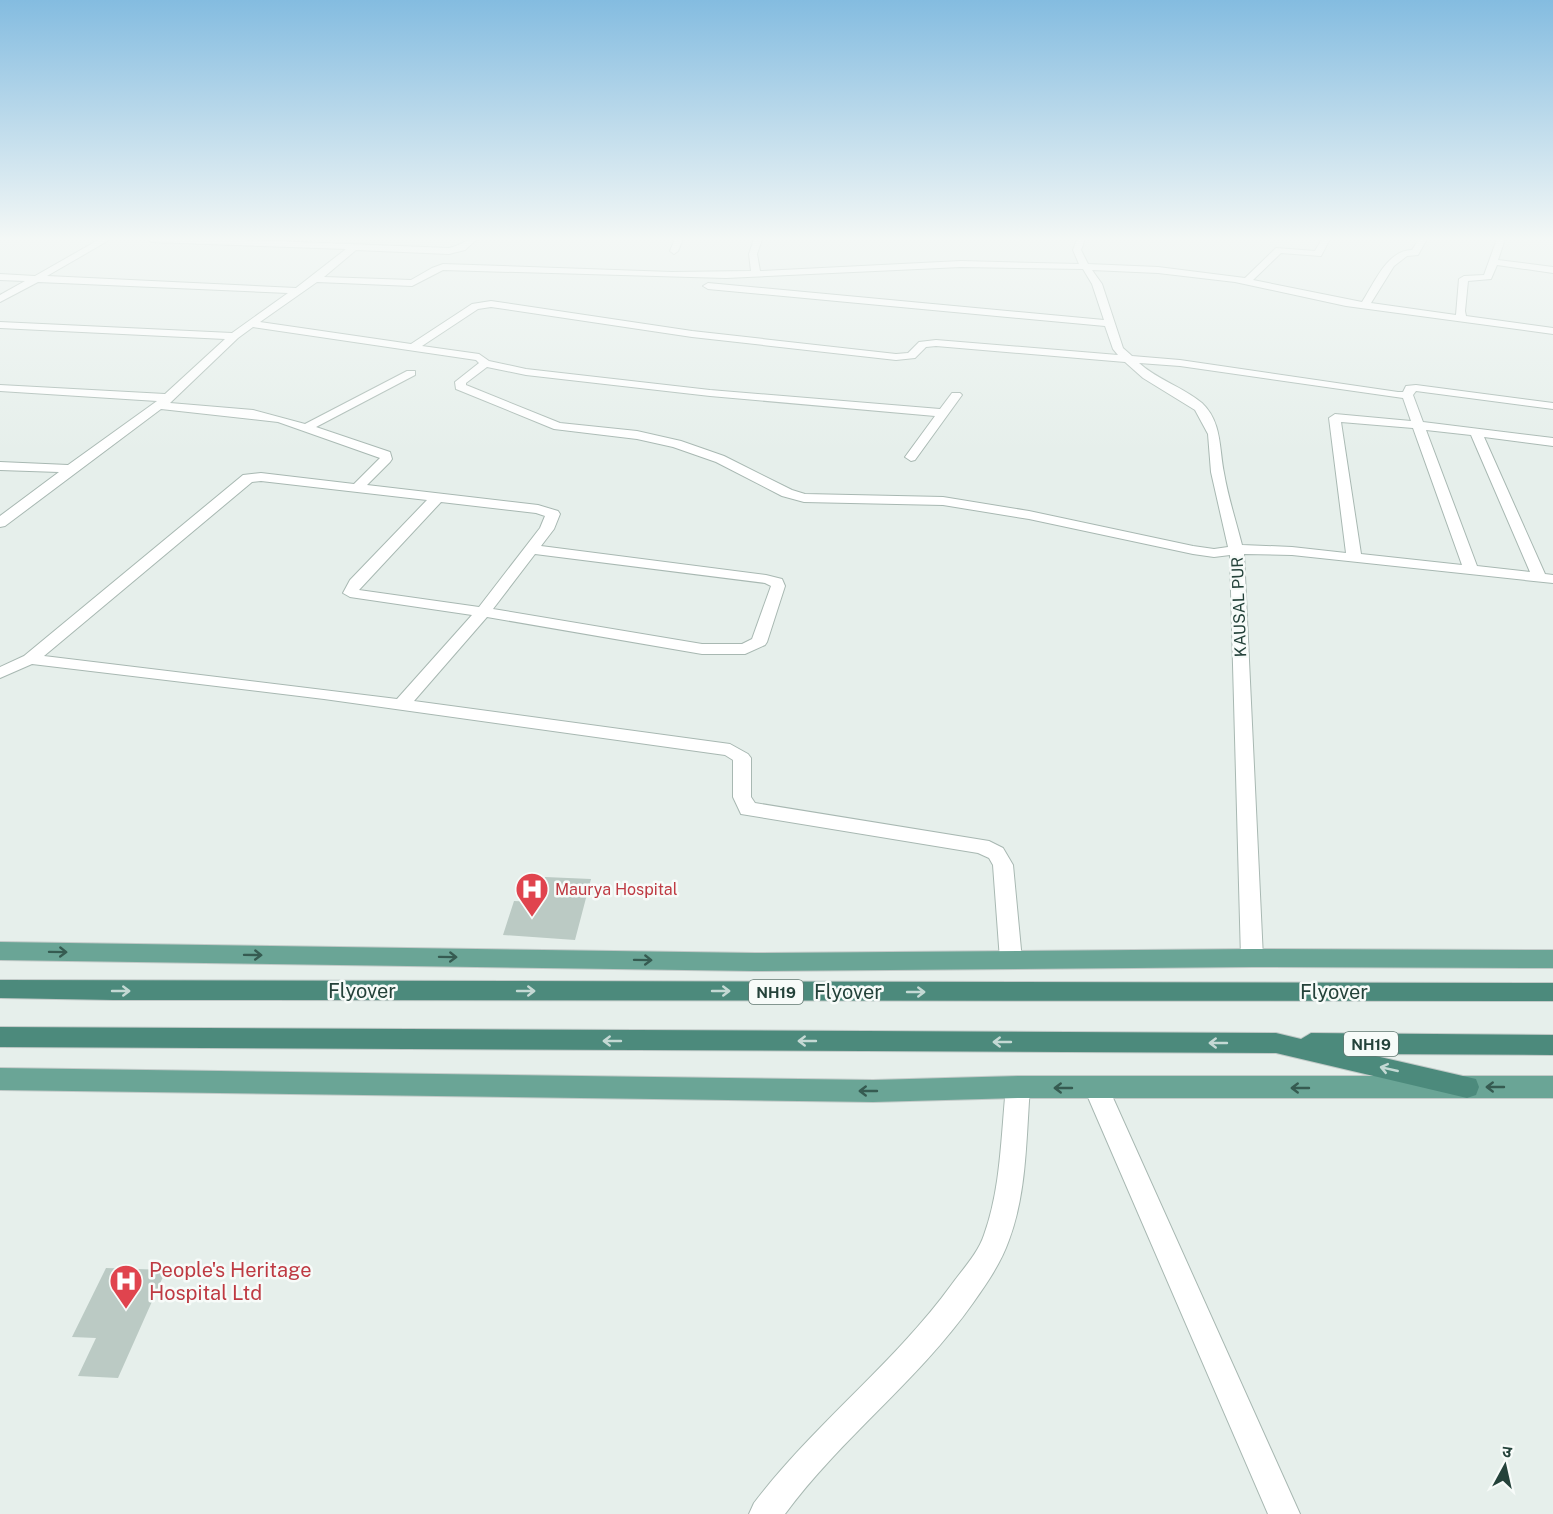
<svg xmlns="http://www.w3.org/2000/svg" width="1553" height="1514" font-family="'Public Sans','Noto Sans Devanagari',sans-serif">
  <rect width="100%" height="100%" fill="#e6efeb"/>
  <path fill="#bbcac4" d="M545,877L591,879L575,940L503,935L514,901L537,902Z
    M106,1268L166,1270L118,1378L78,1376L96,1338L72,1337Z"/>
  <g fill="none" stroke-linecap="round" stroke-linejoin="round">
    <g stroke="#a8b8b2" stroke-width="2">
      <path id="minor" d="M100,239H111L47,276L296,288L346,249L152,242L148,239H221L449,248C460,246 466,239 477,239L465,250L449,254L356,250L324,277L411,280L432,268L443,264L672,272L751,271L749,254L754,239H762L757,254L760,271L961,261L1079,264L1073,250L1077,239H1085L1081,250L1088,264L1158,267L1245,278L1276,248L1315,251L1322,239H1330L1321,256L1281,253L1253,280L1362,302C1374,284 1387,250 1412,250L1419,239H1427L1418,255L1407,256L1394,266L1371,303L1456,315L1459,279L1464,276L1484,275L1497,239H1505L1498,260L1553,267V273L1497,265L1491,279L1468,281L1465,311L1466,316L1553,328V334L1346,306L1235,282L1158,273L1092,270L1102,284L1123,348L1132,356L1180,360L1398,392H1403L1406,386L1416,385L1553,403V409L1416,391L1413,395L1423,422L1553,438V446L1484,437L1545,574L1553,575V583L1292,555L1244,554L1263,958L1260,964L1252,967L1244,964L1241,958L1230,555L1214,557L1193,554L1029,519L943,505L804,502L782,496L716,462L673,447L637,439L554,429L456,389L455,382L479,363L476,360L253,327L238,338L170,403L253,410L305,424L407,371H415V375L316,427L390,452L392,459L390,462L367,485L538,505L558,511L560,514L554,529L541,546L766,575L782,579L785,586L767,642L765,645L745,654H702L487,617L414,701L730,744L748,754L751,758V797L755,803L989,841L1003,848L1013,865L1022,960L1019,966L1011,969L1003,966L1000,960L993,865L989,858L978,853L741,814L733,797V760L725,755L324,699L32,664L0,678V667L24,656L243,475L261,473L354,484L380,458L278,422L161,409L5,526L0,527V516L59,472L0,470V462L68,465L157,401L0,391V385L165,394L225,339L0,328V322L232,333L288,293L38,282L0,302V295L25,281L0,280V274L35,276ZM961,267L1083,269L1092,284L1104,320L708,283L703,286L708,289L1105,326L1113,349L1118,355L936,340L919,342L908,353L896,354L692,331L491,301L472,304L411,344L260,322L317,282L412,286L443,270L726,278ZM491,307L692,337L896,360L915,358L926,347L936,346L1125,362L1143,378L1195,410L1208,434L1211,472L1228,547L1214,549L1193,546L1029,511L943,497L805,494L792,490L724,456L681,441L637,431L560,423L466,385V383L487,367L526,375L710,396L935,416L905,457L911,461L915,460L962,395L960,393H952L940,409L710,390L526,369L489,361L479,354L422,346L478,309ZM1139,363L1180,366L1403,398L1411,421L1335,414L1329,418L1346,553L1292,547L1242,545C1236,521 1228,497 1224,473C1219,448 1222,422 1202,403C1183,387 1158,380 1139,363ZM1341,422L1413,428L1462,565L1361,554ZM1426,430L1471,435L1530,572L1477,566ZM261,481L427,500L350,580L343,593L350,597L472,615L397,699L44,656L252,482ZM441,502L536,513L545,516L540,528L479,607L359,590ZM535,554L765,583L771,586L752,639L742,644H702L493,609Z
        M675,239H683L678,251L674,254L670,251Z
        M1018,1076L1027,1079L1030,1087C1026,1138 1027,1192 1009,1240C1001,1263 987,1283 973,1303C918,1381 841,1438 785,1514H749L754,1503C814,1424 894,1364 952,1284C963,1269 978,1253 984,1235C1001,1188 1001,1136 1006,1087L1009,1079Z
        M1096,1077L1105,1080L1300,1514H1268L1084,1088L1087,1080Z"/>
    </g>
    <g stroke="#c2cac8" stroke-width="2">
      <path id="primary" d="M0,942L755,953L1252,949L1553,950V968L1252,967L755,971L0,960Z
        M0,1068L873,1080L1018,1076H1553V1098H1018L873,1102L0,1090Z"/>
    </g>
    <g stroke="#c2cac8" stroke-width="2">
      <path id="trunk" d="M0,980L1553,983V1001L113,1000L0,998Z
        M0,1027L1276,1033L1301,1039L1311,1033L1553,1035V1055L1367,1054L1476,1079L1479,1087L1476,1095L1467,1098L1276,1053L0,1047Z"/>
    </g>
    <use href="#minor" fill="#fff" fill-rule="evenodd"/>
    <use href="#primary" fill="#6aa596" fill-rule="evenodd"/>
    <use href="#trunk" fill="#4c8a7c" fill-rule="evenodd"/>
  </g>
  <defs><path id="oneway-shaft" d="M-6 0H5M1.5-3L5.5 0L1.5 3" fill="none" stroke-width="1.6" stroke-linecap="round" stroke-linejoin="round" transform="scale(1.5)"/></defs>
  <g stroke="#365b51">
    <use href="#oneway-shaft" transform="translate(58 952) rotate(1)"/>
    <use href="#oneway-shaft" transform="translate(253 955) rotate(1)"/>
    <use href="#oneway-shaft" transform="translate(448 957) rotate(1)"/>
    <use href="#oneway-shaft" transform="translate(643 960) rotate(1)"/>
    <use href="#oneway-shaft" transform="translate(1495 1087) rotate(-180)"/>
    <use href="#oneway-shaft" transform="translate(1063 1088) rotate(-180)"/>
    <use href="#oneway-shaft" transform="translate(1300 1088) rotate(180)"/>
    <use href="#oneway-shaft" transform="translate(868 1091) rotate(-180)"/>
  </g>
  <g stroke="#c4d9d4">
    <use href="#oneway-shaft" transform="translate(121 991)"/>
    <use href="#oneway-shaft" transform="translate(526 991)"/>
    <use href="#oneway-shaft" transform="translate(721 991)"/>
    <use href="#oneway-shaft" transform="translate(916 992)"/>
    <use href="#oneway-shaft" transform="translate(612 1041) rotate(-180)"/>
    <use href="#oneway-shaft" transform="translate(807 1041) rotate(-180)"/>
    <use href="#oneway-shaft" transform="translate(1002 1042) rotate(-180)"/>
    <use href="#oneway-shaft" transform="translate(1218 1043) rotate(-180)"/>
    <use href="#oneway-shaft" transform="translate(1389 1069) rotate(-167)"/>
  </g>
  <linearGradient id="sky" x2="0" y2="1"><stop stop-color="#84bce0"/><stop offset="0.53" stop-color="#f4f8f6"/><stop offset="1" stop-color="#f4f8f6" stop-opacity="0"/></linearGradient>
  <rect width="1553" height="451" fill="url(#sky)"/>
  <defs>
    <g id="hospital-pin" transform="scale(1.725)"><path d="M0 17L-7.5 6A9.5 9.5 0 1 1 7.5 6Z" fill="#e0444e" stroke="#f7fbf9"/><path d="M-5-5h3v3.5h4V-5h3V5h-3V1.5h-4V5h-3Z" fill="#fff"/></g>
  </defs>
  <g fill-rule="evenodd">
    <use href="#hospital-pin" x="532" y="889"/>
    <use href="#hospital-pin" x="126" y="1281"/>
  </g>
  <g text-anchor="middle" dominant-baseline="central" stroke-width="5" stroke-linejoin="round" paint-order="stroke">
    <g fill="#f7fbf9" stroke="#637a73" stroke-width="1.5">
      <rect x="749" y="980" width="54" height="24" rx="4.5"/>
      <rect x="1344" y="1032" width="54" height="24" rx="4.5"/>
    </g>
    <g font-size="15" font-weight="bold" fill="#24423a">
      <text x="776" y="992">NH19</text>
      <text x="1371" y="1044">NH19</text>
    </g>
    <g font-size="16" fill="#24423a" stroke="#f7fbf9">
      <text transform="translate(1239 607) rotate(-92)">KAUSAL PUR</text>
    </g>
    <g font-size="16" fill="#be3a42" stroke="#f7fbf9" text-anchor="start">
      <text x="555" y="889">Maurya Hospital</text>
    </g>
    <g font-size="20" fill="#24423a" stroke="#f7fbf9">
      <text x="362" y="991">Flyover</text>
      <text x="848" y="992">Flyover</text>
      <text x="1334" y="992">Flyover</text>
    </g>
    <g font-size="20" fill="#be3a42" stroke="#f7fbf9" text-anchor="start">
      <text x="149" y="1270">People's Heritage<tspan x="149" dy="23">Hospital Ltd</tspan></text>
    </g>
  </g>
  <g transform="translate(1505 1466) rotate(8)" stroke="#f7fbf9" stroke-width="4.5" paint-order="stroke">
  <path d="M0-4.5L10 22L0 15L-10 22Z" fill="#24423a"/>
  <text y="-9" font-size="16" font-weight="bold" text-anchor="middle" fill="#24423a">उ</text>
  </g>
</svg>
